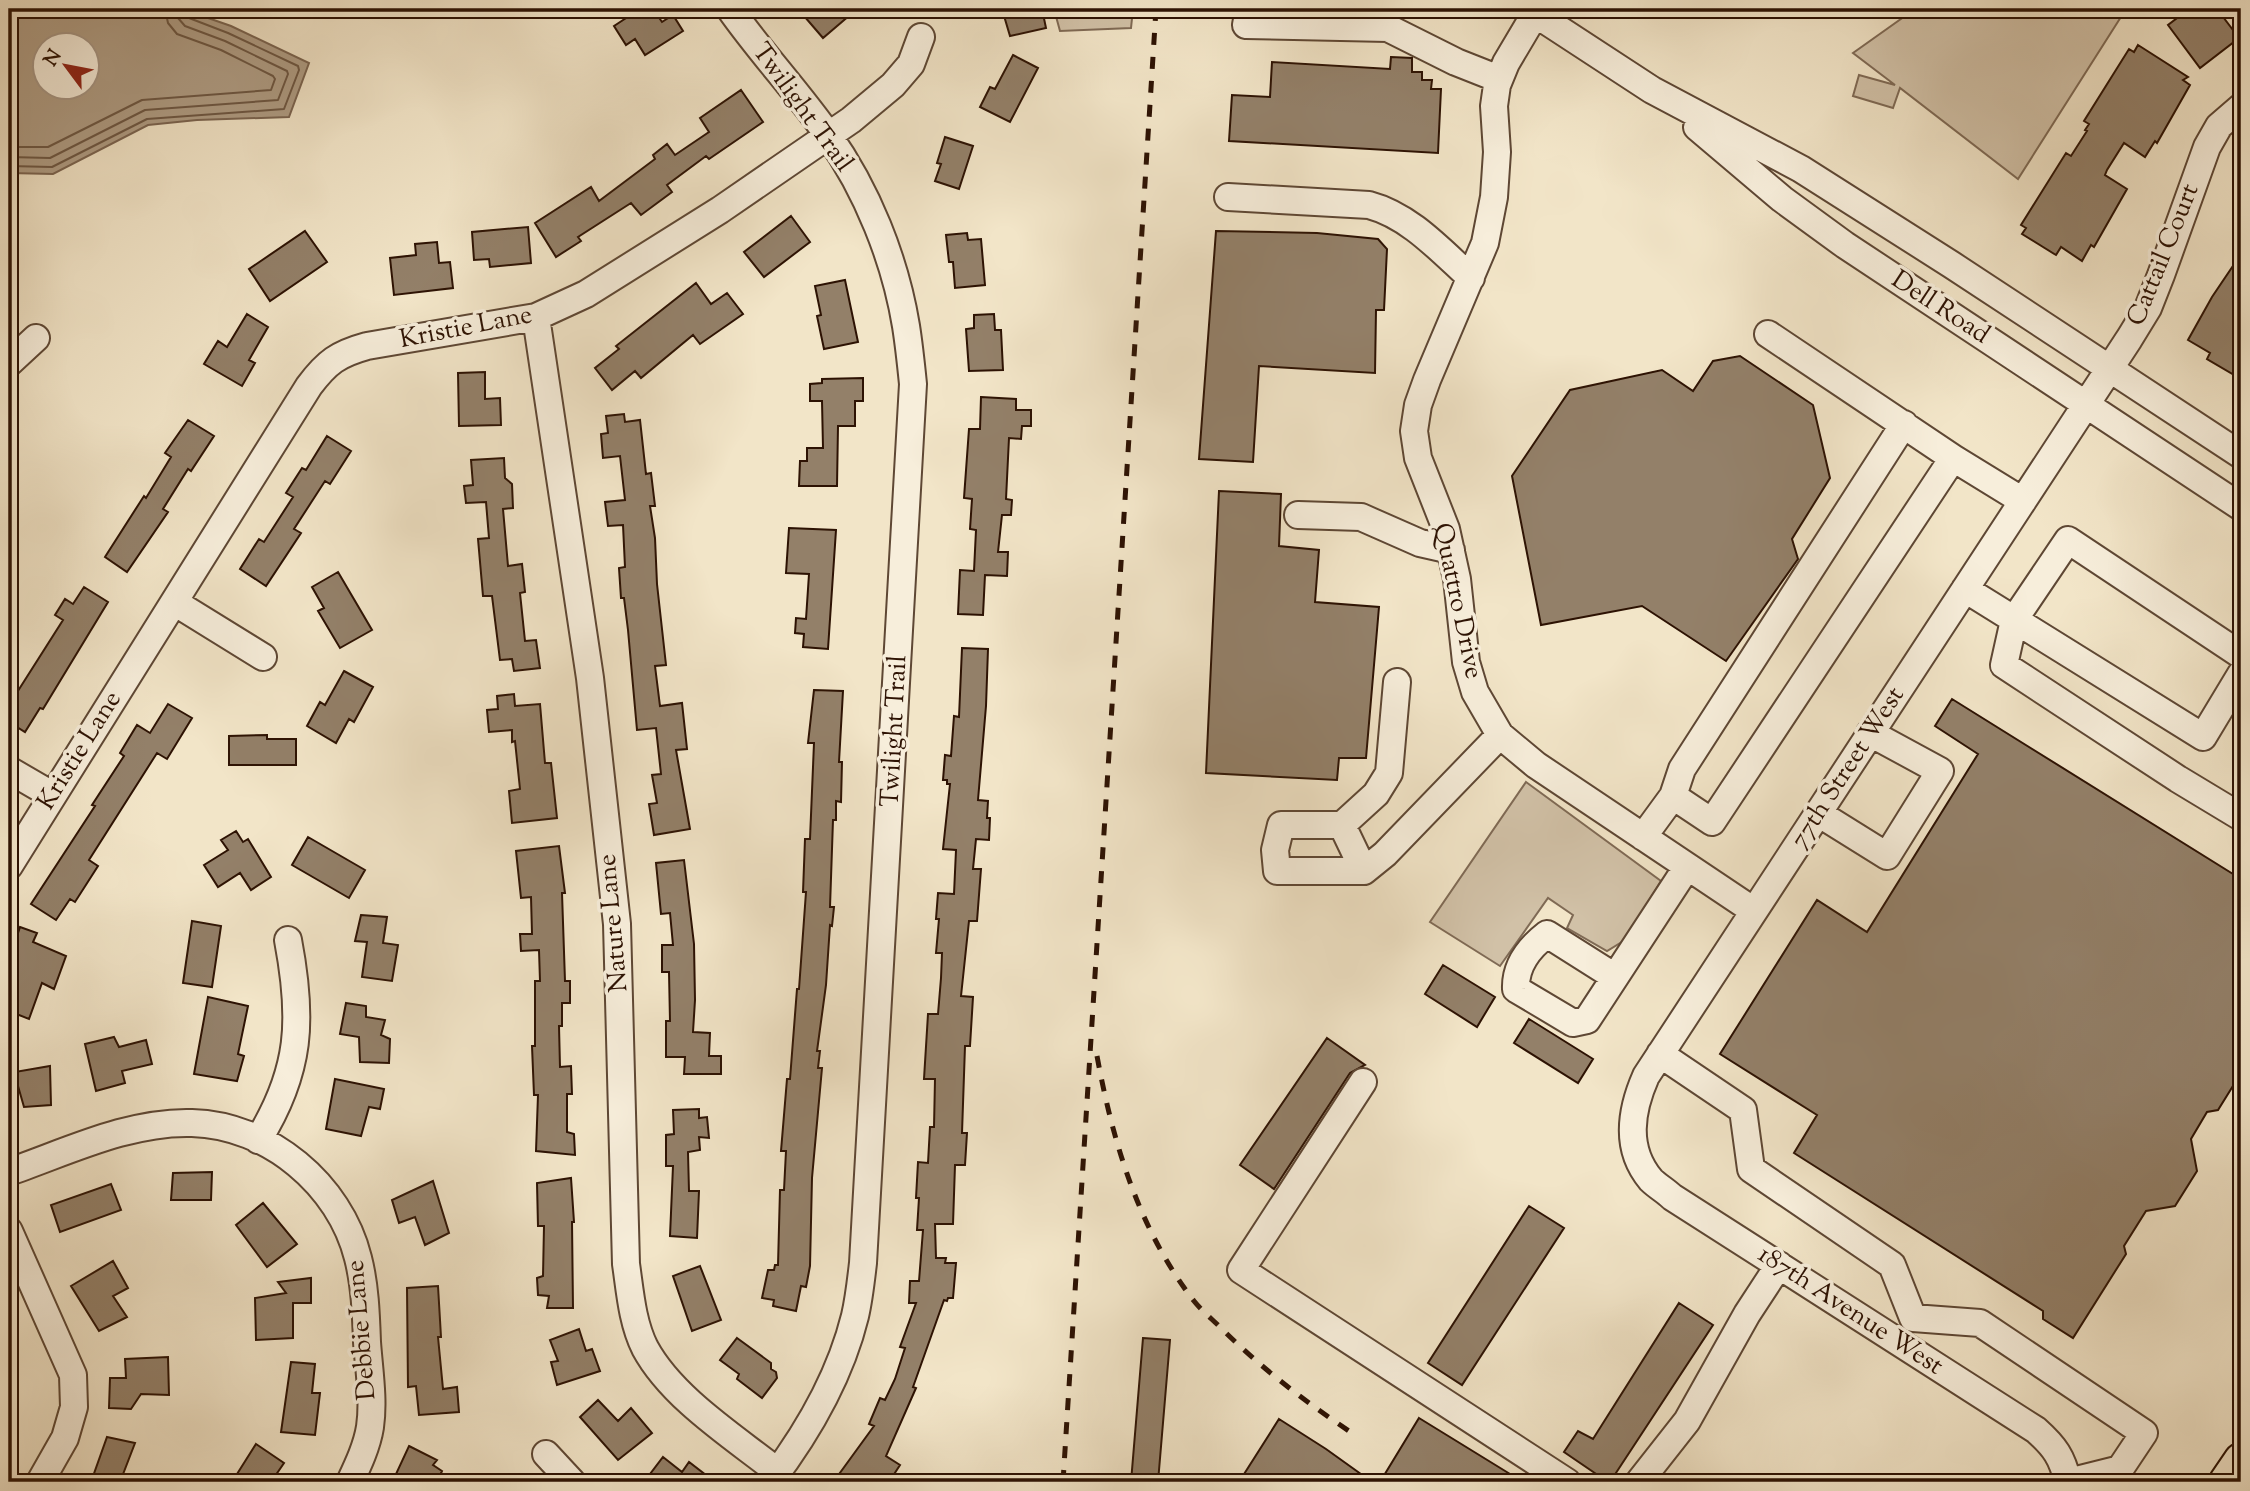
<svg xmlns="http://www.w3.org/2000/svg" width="2250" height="1491" font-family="'Sorts Mill Goudy',serif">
  <rect width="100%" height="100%" fill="#f2e5c8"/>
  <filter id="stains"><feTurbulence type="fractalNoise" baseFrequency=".00286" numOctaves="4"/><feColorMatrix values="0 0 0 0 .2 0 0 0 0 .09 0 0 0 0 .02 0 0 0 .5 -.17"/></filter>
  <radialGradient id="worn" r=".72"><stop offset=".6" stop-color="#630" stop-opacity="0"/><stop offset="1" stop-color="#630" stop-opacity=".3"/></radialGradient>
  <path fill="#d1c1a7" stroke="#7f6a55" stroke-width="2" d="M1054,9H1133L1131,28L1060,31Z
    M1915,9H2126L2018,179L1900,88L1893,108L1853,96L1859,75L1895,85L1853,53Z
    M1526,782L1661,881L1625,940L1607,951L1567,928L1573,915L1548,898L1500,966L1430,922Z"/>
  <path fill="#af9d85" stroke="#7b6551" stroke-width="2" fill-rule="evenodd" d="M9,9L188,11L231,26L309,63L289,117L197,120L148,125L53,174L9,173ZM46,46H88V88H46Z"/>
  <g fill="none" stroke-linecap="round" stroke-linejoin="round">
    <path stroke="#6e5844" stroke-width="2" d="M9,147H48L142,100L271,90L275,79L273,76L221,50L177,34L168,23L165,9
      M9,157L50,158L145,110L278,100L288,74L287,71L225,41L185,26L178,18L176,9
      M9,166L52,167L147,119L284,109L299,70L298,66L228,33L189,18L185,9"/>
  </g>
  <path fill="#938069" stroke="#2d1203" stroke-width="2" d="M640,9H653L662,22L673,15L683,31L645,55L635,39L626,45L614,26Z
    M798,9H857L823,38Z
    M1002,9H1042L1046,28L1010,36Z
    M2189,9H2217L2239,38L2200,68L2168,25Z
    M2138,45L2188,77L2183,80L2190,85L2157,143L2155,141L2145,157L2124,143L2107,170L2105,175L2127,189L2094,247L2091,245L2082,261L2061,247L2056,255L2022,234L2026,228L2021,225L2066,153L2071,156L2087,131L2085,130L2089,124L2084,121L2129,49L2134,52Z
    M1013,55L1038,68L1010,122L980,107L990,87L995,89Z
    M1391,57L1412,58V72H1422V80H1432L1431,89H1441L1438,153L1229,141L1232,95L1270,97L1272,62L1390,69Z
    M741,90L763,122L709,159L706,156L667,185L672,192L641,215L631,203L578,237L581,241L556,257L535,223L591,187L599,201L655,159L653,155L667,144L675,155L709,132L700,118Z
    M945,137L973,146L959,189L935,181L941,164L937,163Z
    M791,216L810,242L764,277L744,252Z
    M528,227L531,263L490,267L489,259L474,260L472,232Z
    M305,231L327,262L270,301L249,269Z
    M1216,231L1317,233L1378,239L1387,249L1384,310H1376L1375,373L1259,366L1253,462L1199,459Z
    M967,233L968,240L981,239L985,285L955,288L953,262H949L946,235Z
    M437,242L439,263L450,262L453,288L394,295L390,258L416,255L415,244Z
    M2241,254V379L2207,359L2210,353L2188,340L2212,297Z
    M845,280L858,342L824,349L817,316L821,315L815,286Z
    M696,283L711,304L727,293L743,314L700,344L693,335L641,378L635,371L612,390L595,368L619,349L616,346Z
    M247,314L268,327L249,360L255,363L242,386L204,364L218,341L227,347Z
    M994,314L995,330H1001L1003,370L969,371L966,329L974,328V315Z
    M1740,356L1813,405L1830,478L1792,539L1798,559L1726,661L1642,606L1541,625L1512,476L1570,390L1662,370L1693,391L1713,361Z
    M485,372V399L500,398L501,425L459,426L458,373Z
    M863,378V401H855V426H838L837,486H799L800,461H807V448H823L822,401H810V384L822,383V379Z
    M981,397L1016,399V410H1031V426H1022L1021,439L1009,438L1006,499L1012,500L1011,515H1002L998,552H1008L1007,576L985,575L983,615L958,614L960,570L974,571L976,530L970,529L972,499L964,498L969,429H980Z
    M624,414L625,422L640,420L646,474L651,473L655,506H650L655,538L657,584L666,665L655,666L660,706L682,703L687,749L676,750L690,829L654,835L649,804L657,803L652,775L661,774L656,728L637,730L628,630L624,598H621L619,568L625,567L623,525L608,526L605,502L625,500L620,456L603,458L601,434L608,433L606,416Z
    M188,420L214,436L191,471L188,469L163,509L168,512L127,572L105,557L144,496L146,498L171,457L165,453Z
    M327,436L351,451L330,484L325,481L294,529L301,533L266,586L240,569L259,539L264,542L293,497L286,493L302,468L306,470Z
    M504,458L505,478L512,484L513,508L503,509L508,566L522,564L525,592L520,593L525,641L536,640L540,668L514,671L512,659L500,660L492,596H483L478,539L489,538L486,502L466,503L464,486L473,485L471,460Z
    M1219,491L1281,494L1279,546L1319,550L1315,602L1379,607L1366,758H1339L1337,780L1206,773Z
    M789,528L836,530L828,649L803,647L804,634L795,633L796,618L806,619L809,574L786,573Z
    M338,572L372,630L340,648L318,611L324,608L312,587Z
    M84,587L108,602L43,709L40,708L25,732L9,722V705L63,620L55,615L65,599L73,604Z
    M962,648L988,649L986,706L978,800L988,801L987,818H990L989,840L976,839L973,869H981L977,921H969L961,996L973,997L970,1046H965L962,1133H967L965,1165H955L953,1224H935L936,1258H946L945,1263H956L953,1298H948L947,1301L944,1300L913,1387L916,1388L886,1456L900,1465L889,1482H845L837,1477L874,1426L869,1424L880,1398L885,1400L895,1379L905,1348L900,1347L916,1303H909L910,1281H919L923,1230H917L919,1198H916L918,1162L928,1163L930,1127H934L935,1079H924L928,1014H938L941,978L942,953H936L939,919H936L938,893L954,894L956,850L943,849L950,784H947V780H943L945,755L951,756L954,716L959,717Z
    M344,671L373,687L354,722L349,719L336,743L307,726L320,702L325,705Z
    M814,690L843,691L839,762H842L841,802L836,801V820H833L830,907H834L832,926L830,925L826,985L817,1051H820L818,1068H822L812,1178L810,1266L806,1287L801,1286L796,1311L773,1306L774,1300L762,1298L768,1270H774L775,1265H778L780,1190H784L786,1151H781L787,1079H790L797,989H799L806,892H803L805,839H810L814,743H808Z
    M514,694L515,706L540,704L545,763H551L557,818L512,823L509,791L520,789L515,741L512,742V730L489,732L487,710L498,709L497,696Z
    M1952,699L2241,879V1073L2218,1110L2207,1112L2191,1139L2197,1171L2175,1206L2146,1211L2124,1246L2126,1254L2073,1338L2043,1319V1311L1794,1153L1817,1115L1720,1054L1817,900L1867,932L1978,754L1935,726Z
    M168,704L192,718L167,759L157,753L89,860L98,866L75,902L70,899L56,920L31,904L95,806L92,805L124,756L120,753L137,725L150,733Z
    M267,735V739H296V765H229V736Z
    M236,831L243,842L248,839L271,877L251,890L240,873L218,887L204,865L228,850L221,840Z
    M308,837L365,870L349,898L292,865Z
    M559,846L565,893H562L565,981H570V1003H562V1026H559L560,1067L571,1066L572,1094H567V1132L574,1134L575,1155L536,1151L538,1095H534L532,1046H535V981H540L539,950L521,951L520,934H532L531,897L521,898L516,851Z
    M684,860L694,944L695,1000L693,1032L710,1033L709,1056H721V1074H684L685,1057H666V1021H670L669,972H662V945H673L670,913L661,914L656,863Z
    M361,915L387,917L383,943L398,945L392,981L362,977L367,942L355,941Z
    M192,921L221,926L212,987L183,983Z
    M20,927L37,933L33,942L66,956L54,989L42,983L29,1019L9,1011V989L14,971L9,969V960Z
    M1443,965L1495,997L1477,1027L1425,994Z
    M208,997L248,1006L238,1054L244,1056L237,1081L194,1074Z
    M346,1003L366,1006V1017L385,1020L381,1035L390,1039L389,1063L360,1062L359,1037L340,1034Z
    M1529,1019L1593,1059L1578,1083L1514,1043Z
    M114,1037L119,1047L146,1040L152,1064L122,1071L125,1083L96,1091L85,1044Z
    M1327,1038L1365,1065L1350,1073L1274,1189L1240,1165Z
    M50,1066L51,1105L24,1107L18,1086L9,1087V1073Z
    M335,1079L384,1089L380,1109L369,1107L361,1136L326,1129Z
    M699,1109V1118L707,1117L709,1138L699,1137L700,1150L688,1152L689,1191H699L697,1238L670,1236L673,1166H666V1135L674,1134L673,1110Z
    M212,1172L211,1200H171L173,1173Z
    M571,1178L574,1222H572L573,1308H547L549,1296L538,1295L537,1278L543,1276L544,1226H538L537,1183Z
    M433,1181L449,1233L425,1245L415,1217L399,1223L392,1200Z
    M111,1184L121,1210L60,1232L51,1205Z
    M263,1203L297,1244L267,1267L236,1225Z
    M1529,1206L1564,1228L1462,1385L1428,1363Z
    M113,1261L128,1288L113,1296L127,1317L99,1331L71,1286Z
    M700,1266L721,1320L692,1331L673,1276Z
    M311,1278V1303H293V1338L256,1340L255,1298L286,1293L278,1282Z
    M438,1286L441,1337H438L443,1389L457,1387L459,1412L419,1415L416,1386L408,1387L407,1288Z
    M1679,1303L1713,1325L1610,1482H1608L1564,1452L1578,1431L1593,1439Z
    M579,1329L586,1351L592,1349L600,1371L557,1385L551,1362L558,1361L550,1340Z
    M737,1338L771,1363V1369L776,1372L777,1378L762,1398L737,1379L739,1374L720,1360Z
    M1143,1338L1170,1340L1158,1482H1131Z
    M168,1357L169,1395L141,1394L131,1409L109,1408L110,1378H126L125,1359Z
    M291,1362L315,1364L312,1393H320L315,1435L281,1432Z
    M598,1400L618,1421L631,1408L652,1433L618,1460L580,1417Z
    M1419,1418L1523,1482H1380Z
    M1279,1419L1326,1449L1372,1482H1239Z
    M107,1437L135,1443L120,1482H91Z
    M256,1444L284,1463L271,1482H232Z
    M409,1446L437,1460L433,1465L442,1471L437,1482H409L396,1474Z
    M663,1457L682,1472L689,1462L715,1482H644Z"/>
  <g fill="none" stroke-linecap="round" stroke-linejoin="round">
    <g stroke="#5e4734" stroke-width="30">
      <path id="minor" d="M730,9C761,53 797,91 828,135C867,190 895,259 906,326C909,345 911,364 913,384L863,1263C861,1280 859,1299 855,1316C840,1377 808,1432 770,1482
        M1249,9L1246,25L1388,28L1456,62L1499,79
        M1528,9L1652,90L1801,169L1952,265L2241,455
        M1538,9L1506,63L1497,85L1494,106L1497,152L1494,197L1485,243L1427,380L1418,405L1414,431L1418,458L1446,529L1457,579L1466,662L1475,692L1500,735L1536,765L1754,911
        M1697,127L1782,199L1845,245L2241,507
        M1228,197L1369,205C1410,216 1440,250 1471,278
        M536,317L590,678L617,924L626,1264C630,1291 632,1322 645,1348C672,1398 734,1437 778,1472
        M1768,334L1953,458
        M9,363L36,338
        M1298,515L1361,517L1420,543L1451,550
        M1965,589L2203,737L2241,674
        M174,602L263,657
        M2241,655L2068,540L2014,620L2004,665L2178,779L2241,817
        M1397,682L1389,773L1376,794L1342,825H1281L1275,850L1277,871H1364L1385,854L1500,735
        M9,770L52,795
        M1673,796L1682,769L1904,424
        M1818,813L1887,856L1940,771L1870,733
        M1342,825L1364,871
        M1643,837L1673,796L1712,822L1953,458L2023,501
        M9,866L309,386C327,362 338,354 367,346L536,317L586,294L720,210L851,120L893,85L911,64L921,37
        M1615,977L1547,934C1529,948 1515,965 1516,989L1573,1023L1587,1020L1687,867
        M1660,1054L1743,1110L1751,1169L1892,1265L1913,1318L1980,1323L2144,1433L2120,1469L2068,1482
        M1363,1082L1241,1270L1567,1482
        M258,1140C301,1071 303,1019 288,940
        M9,1172C67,1152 129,1121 192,1123C269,1125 340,1185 358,1258C365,1285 366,1314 367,1342C369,1370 374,1400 370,1427C367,1446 358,1465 350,1482
        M9,1231L73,1375L74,1407L65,1438L40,1482
        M546,1454L572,1482
        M1639,1482L1687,1421L1747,1314L1779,1265
        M2068,1482C2062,1457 2055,1447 2036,1430L1672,1197C1666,1191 1657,1186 1651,1180C1624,1148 1631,1110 1646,1076L2129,339L2148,308L2161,275L2207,147L2219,126L2241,107"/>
    </g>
    <g stroke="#2d1203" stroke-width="37">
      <path id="major" d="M2226,1482L2241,1460"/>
    </g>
    <use href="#minor" stroke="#f7eedb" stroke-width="26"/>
    <use href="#major" stroke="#f2e5c8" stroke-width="33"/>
    <path stroke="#2d1203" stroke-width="5" stroke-dasharray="12 12" stroke-linecap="butt" d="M1097,1056C1113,1143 1139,1230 1194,1301C1202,1311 1212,1319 1221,1328C1260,1367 1303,1400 1349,1431
      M1063,1482L1156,9"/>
  </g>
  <g text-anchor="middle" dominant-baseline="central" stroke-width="7" stroke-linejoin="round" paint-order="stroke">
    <g font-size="26" fill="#2d1203" stroke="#f7eedb">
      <text transform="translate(802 108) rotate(54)">Twilight Trail</text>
      <text transform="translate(2164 255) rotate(-68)">Cattail Court</text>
      <text transform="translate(1940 308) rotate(33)">Dell Road</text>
      <text transform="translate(466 328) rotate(-11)">Kristie Lane</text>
      <text transform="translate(1457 601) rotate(78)">Quattro Drive</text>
      <text transform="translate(895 731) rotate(-87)">Twilight Trail</text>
      <text transform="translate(80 751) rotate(-58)">Kristie Lane</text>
      <text transform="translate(1848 768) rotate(-57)">77th Street West</text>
      <text transform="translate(614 923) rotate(-95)">Nature Lane</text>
      <text transform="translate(1850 1311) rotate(33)">187th Avenue West</text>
      <text transform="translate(362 1330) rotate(-95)">Debbie Lane</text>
    </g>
  </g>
  <rect width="2250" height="1491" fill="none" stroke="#f2e5c8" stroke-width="35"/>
  <rect x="10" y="10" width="2229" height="1470" fill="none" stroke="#2d1203" stroke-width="3.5"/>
  <rect x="18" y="18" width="2215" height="1456" fill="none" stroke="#2d1203" stroke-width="2"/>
  <g transform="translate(66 66) rotate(302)"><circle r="33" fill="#f7eedb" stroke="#a69685" stroke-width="2"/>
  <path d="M0-5L12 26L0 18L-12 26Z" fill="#8f2418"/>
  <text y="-10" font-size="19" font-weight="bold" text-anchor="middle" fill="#2d1203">N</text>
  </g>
  <rect width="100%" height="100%" filter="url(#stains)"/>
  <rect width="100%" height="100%" fill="url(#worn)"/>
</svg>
